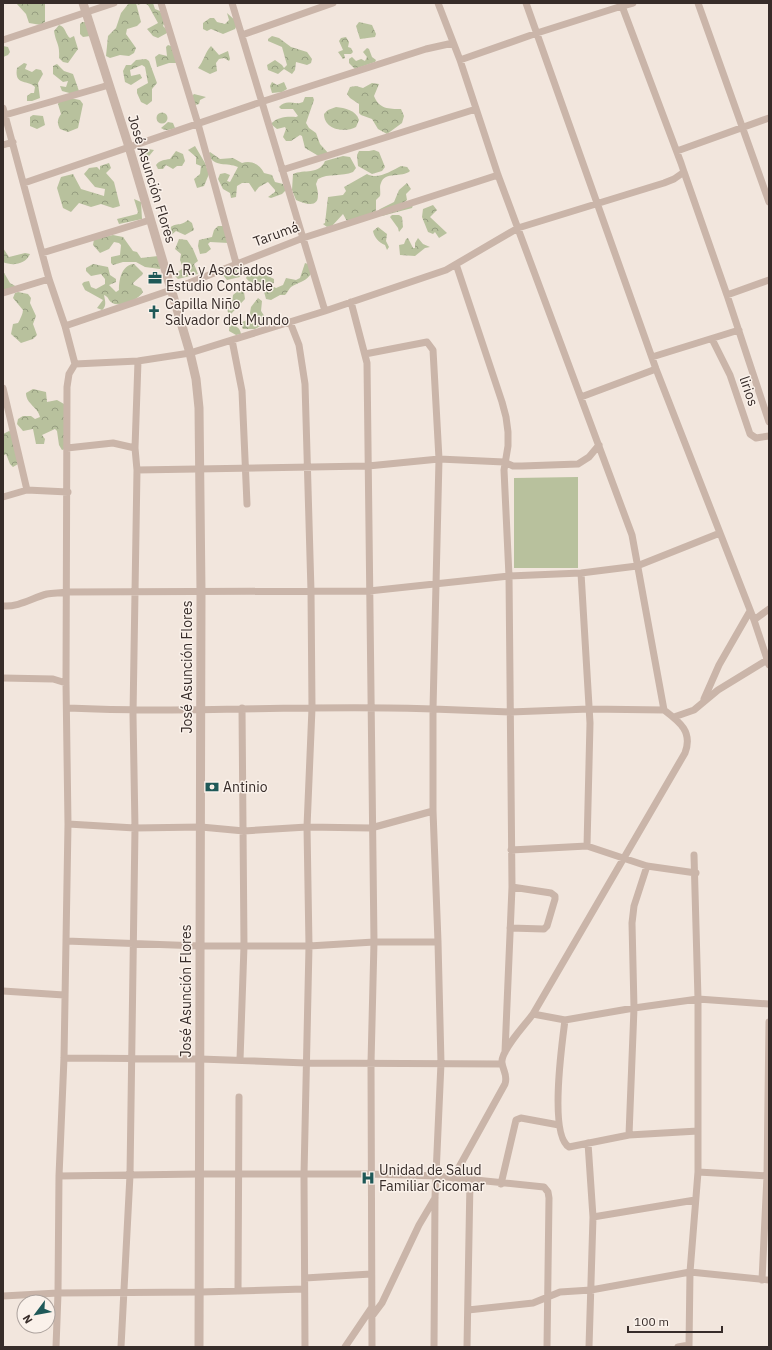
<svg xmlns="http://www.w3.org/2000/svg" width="772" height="1350" font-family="'IBM Plex Sans',sans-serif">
  <defs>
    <pattern id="forest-crowns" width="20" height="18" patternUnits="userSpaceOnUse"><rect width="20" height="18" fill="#b8c19d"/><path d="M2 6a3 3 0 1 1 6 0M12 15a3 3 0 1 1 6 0" fill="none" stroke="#969d80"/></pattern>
  </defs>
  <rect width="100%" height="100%" fill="#f2e6dd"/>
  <path fill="url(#forest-crowns)" d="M16,3H45V22L41,25L29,23L26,14Z
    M129,3H136L141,22L137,26L127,29L126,34L136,48L134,53L129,56L120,55L110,58L106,56L108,36L116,28L121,13Z
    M137,3H153L155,9L160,11L165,22L163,26L167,30V33L158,38L153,36L147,29L158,23L148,5L143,3L138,5Z
    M227,13L238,23L235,29L223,34L211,29L207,31L203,29V23L210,18H214L217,22L225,24L229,20Z
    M82,22H85L90,36L83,37L80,34V24Z
    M359,22L372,25L376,34L375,37L360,39L356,26Z
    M59,25C66,27 65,34 70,38L74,36L78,49L68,63L63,62L59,58C60,43 56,44 54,31Z
    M272,36L279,38L291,47L307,52L312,59L311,63L307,65L296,62L295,70L292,74L284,69L278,74L268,70L267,65L275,60L282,65L284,68L287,65L282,47L268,41V39Z
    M346,37L349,42L348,47L351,48L353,52L351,54H344L345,58L343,59L338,52L343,50L339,41L341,38Z
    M168,45L171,46L177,63H169L157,67L155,57L159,54L167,56L166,47Z
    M3,46L8,47L10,52L8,55L3,57Z
    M211,46L219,55L228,51L230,59L229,61L224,58L219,59L216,63L217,71L210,74L198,68C204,61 205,52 211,46Z
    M367,48L369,49L372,57L376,60L375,62L355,69L349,63V59L352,57L356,61L361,59L365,61L367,57L363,52Z
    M146,59L149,61L157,83L152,89V101L147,105L141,102L137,93V89L148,83L145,67L142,65L130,70L131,76L140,74L142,78L131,85L125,82L123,71L126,65H131L136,60Z
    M24,63L27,64L25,69L32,72L36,69L41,70L43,74L38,83L40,98L32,101H27V96L31,93H34L35,87C27,79 14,86 17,68Z
    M57,64L64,71L73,74L79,91L73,94L62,91L60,86L66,87L68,81L63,82L53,74V66Z
    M272,82L277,85L284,82L287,89L282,92L272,93L270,86Z
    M372,83L379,84L374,96C379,109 389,109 401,109L404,116L402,123L387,134L378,129L372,119L361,115L359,113V104L350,98L347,94L350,87L356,86L363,88Z
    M194,94L206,97L200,100L199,104L195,105L192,96Z
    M65,97L80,100L83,104L78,128L68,132L60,129C57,123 57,120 61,114L58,104L60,99Z
    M305,97H313L314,100L306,123L309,128L316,133L320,144L329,154L322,158L305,148L302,136L300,135L291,141H286L283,137L286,129L285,127L277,129L272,125V123C277,117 288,116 296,117L298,116L293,109H281L279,107C287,98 294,106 303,102Z
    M336,107C345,108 356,110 359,120L356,127C345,133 324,130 324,114L328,110Z
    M156.5 118a5.5 5.5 0 1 1 11 0a5.5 5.5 0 1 1-11 0Z
    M33,115L43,116L45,125L37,129L30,126V117Z
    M168,122L173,123L175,128C170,130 165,131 161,128Z
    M195,146L205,163L209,174L204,186L197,188L194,179L200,174L201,166L196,164V157L188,150Z
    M143,148L154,150L145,161L140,157V152Z
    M374,150L379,152L385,167L382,171L372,174L358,166L357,155L359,151H369Z
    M176,151L183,154L185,161L182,166H177L173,169L166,165L163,169H158L156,165C160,160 164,160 170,159Z
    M210,152L220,159L233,158L242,163C251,160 260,164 264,173L272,175L275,182L283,184L286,190L282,194L271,198L268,197L275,192V190L268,182L259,187L255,192L249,183H242L237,186L236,197L231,198L230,193L223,189L218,179L220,174L225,173L230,175L227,181L230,182L238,167C227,162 214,168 208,154Z
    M343,156L350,157L356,168L353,172C342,177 328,173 318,179L316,184C322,205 314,208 296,200L292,190L293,174C304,169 319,175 325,161Z
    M109,163L111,168L106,173L114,182L120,206L113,208L101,204L91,207L79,203L71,212L63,208L57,188L61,177L73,174L81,189L104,196L105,189L95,187L84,174L89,168L97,167L100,170V166Z
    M401,166L407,167L410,171C402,178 385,171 381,183C379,187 381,192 380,196L376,200V210L373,215L348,223L343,214L332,226L327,227L323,224L325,223L328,197L343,195L346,191L344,187L367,174C378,180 391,171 401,166Z
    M407,183L411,189L406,194L407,200L402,204L413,205L412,208L382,216L378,211L380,209L394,202L399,190Z
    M134,199L141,202L142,219L119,224L117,219L137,214L138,212Z
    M433,205L437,210L430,217L447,233L439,238L435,232L433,234L428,232L422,217L423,209Z
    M392,215H399L402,217L403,227L399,232L398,228L390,217Z
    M188,220L192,223L194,230L185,235L176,231L169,237L167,236L166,232C175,220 179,228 188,220Z
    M218,226H223L229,243L210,242L208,244L211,249L206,253L200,254L198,246L199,240L212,237L214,230Z
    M378,227L387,234L386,241L389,247L387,250L385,245C379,243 374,237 373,231Z
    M113,235L123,237L133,251L137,252L141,258L158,256L162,265L160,269L145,267L136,262H123L113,265L111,263V257L120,255L121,245L119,243L114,242L109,249L100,253L93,245L94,239Z
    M408,238L413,248H415V243L418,238L423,244L430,247L425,248L415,256L400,255L399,245L404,244L406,239Z
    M179,239L187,240L193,249L198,261L194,264L198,274L178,279L174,275L183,268L180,260L181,254L175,249Z
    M3,248L9,257L25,253L30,254C25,265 12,266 3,262Z
    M305,263L308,264L311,274C304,283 298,282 291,287C289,289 287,293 285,295H280L271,300L266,299L263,288L259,283L253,286L246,278L249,271L257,276L264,274L274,279V282L272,286L276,288L283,285L286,278L296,280L300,278Z
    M93,264L108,267L110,275L116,279V282L109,285L116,292L119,290C119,281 121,265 134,264L143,273L142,275L133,283L134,285L141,288L143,292C138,300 120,309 111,302C108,300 109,297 104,295C105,301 107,306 102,310L97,308L103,300L85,290L82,284L84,282L89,281L91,287L96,289L105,284V279L101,274L91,276L86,271V268Z
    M243,265L245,270L240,277L227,280L223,275V272Z
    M3,271L10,283L17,287L3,290Z
    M239,290L244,292L245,299L231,314L232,324C236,327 240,327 241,334L236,335L229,331L230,321L227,308L232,303L233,295Z
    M18,292L28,294L31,298L30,303L36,316L33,324L37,335L33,339L21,343L11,334L13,324L18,323C20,320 23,313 23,310L13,298L15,293Z
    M258,298L262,301L261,311L267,320L266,323L255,329H243L240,323L249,319L251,307Z
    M33,389L46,392L47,402L57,400L64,404L65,449L62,450L59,445L57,431L55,429L42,435L45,439L44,444H36L33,429L23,431L17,424L18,419L23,416H31L35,419L40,417C38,407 26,404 26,393Z
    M9,431L14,433L18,464L13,467L10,464L6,454L3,456V434Z"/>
  <path fill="#b8c19d" d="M578,477V568H514V478Z"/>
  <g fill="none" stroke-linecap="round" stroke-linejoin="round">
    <path stroke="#cab5a9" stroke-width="7" d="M161,3L198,124L236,263
      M438,3L460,60L498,175L632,535L664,710
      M526,3L656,369L754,620L769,665
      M698,3L769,202
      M242,35L333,3
      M3,40L114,3
      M460,60L537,33L622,6L621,3
      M3,108L49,279L65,326L75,364L69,374L67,387L66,683L68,824L64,1058L59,1176L58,1293L201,1292L304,1289
      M5,115L109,85
      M3,145L13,142
      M677,151L769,118
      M282,170L476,109
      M684,172L727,295L769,280
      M24,183L261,102L426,49L453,43
      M42,253L150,220
      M456,264L502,402L506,417L508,432V446L504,470L509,576L512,887L505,1052
      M3,293L49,279
      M727,295L769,422
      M351,302L367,363L374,942L371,1063L372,1347
      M325,311L446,270L518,228L664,183L674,179L684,172L681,163L622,6L633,3
      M290,322L299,345L305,384L311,591L312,708L307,827L309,946L304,1175L305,1347
      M65,326L171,290L303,238L498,175
      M712,339L730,375L750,434L756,438L769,436
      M232,340L242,391L247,504
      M652,357L739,330
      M75,364L138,361L190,353L325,311L232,3
      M3,388L27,490
      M581,397L656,369
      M67,448L113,443L135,448
      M137,470L368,466L439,459L433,350L427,342L365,354
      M3,497L27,490L68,492
      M581,573L590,723L587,846
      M3,606C19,607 32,598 47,594C53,593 60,593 67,592L369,591L509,576L581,573L637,566L720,533
      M754,620L769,609
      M3,678L53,679L66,683
      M704,699L719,665L750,611
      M68,708C189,714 311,704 433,709L439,459L504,462L513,466H522L578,464L589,457L599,445
      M674,717L694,710L718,690L767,660
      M68,824L135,828L201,827L244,831L307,827L371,828L433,811
      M511,850L587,846L647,866L696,873
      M694,855L698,999V1172
      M510,928L544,929L547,926L555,899V896L551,893L512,887
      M66,941L200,946H309L374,942H438L433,811V709L510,712L589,709L664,710C680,722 693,732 685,753L533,1014C526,1024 500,1051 502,1063C503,1071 508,1075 505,1084L453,1178
      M3,991L64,995
      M533,1014L565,1020L634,1008L698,999L769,1004
      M565,1020C562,1043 549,1135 569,1147L629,1135L698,1131
      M64,1058L200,1059L306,1063L502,1064
      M240,1060L244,946L242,708
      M629,1135L634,1008L632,923L634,906L647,866
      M588,1143L593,1217
      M59,1176L200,1174H372L437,1176L544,1187L548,1192L549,1198L547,1347
      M501,1184L516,1120L521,1118L559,1125
      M305,1278L371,1274
      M762,1280L767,1176L769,1022
      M238,1291L239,1097
      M3,1296L58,1293L56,1347
      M468,1310L533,1303L560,1292L591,1290L690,1272L769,1280
      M373,1315L382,1303L419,1225L435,1198
      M121,1347L130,1175L135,828L133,715L137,470L135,448L138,361
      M345,1347L372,1307
      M434,1347L435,1197L441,1063L438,942
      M467,1347L470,1180
      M589,1347L593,1217L695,1200
      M678,1347L689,1345
      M689,1347L690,1272L698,1172L769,1176"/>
    <path stroke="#cab5a9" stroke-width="9" d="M83,3L129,147L190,353L196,379L199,408L201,592L199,1347"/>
  </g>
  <defs>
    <g id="office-bare" transform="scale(1.08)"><path d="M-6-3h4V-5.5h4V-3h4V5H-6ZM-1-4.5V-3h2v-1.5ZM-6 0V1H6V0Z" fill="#1f5958" stroke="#faf1ea" stroke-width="2.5" paint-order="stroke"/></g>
    <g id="church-bare" transform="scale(1.08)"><path d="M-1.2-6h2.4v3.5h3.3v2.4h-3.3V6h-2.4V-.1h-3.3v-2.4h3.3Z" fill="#1f5958" stroke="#faf1ea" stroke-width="2.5" paint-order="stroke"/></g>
    <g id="bank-bare" transform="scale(1.08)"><path d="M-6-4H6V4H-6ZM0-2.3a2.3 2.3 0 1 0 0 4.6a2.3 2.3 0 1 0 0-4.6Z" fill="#1f5958" stroke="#faf1ea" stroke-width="2.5" paint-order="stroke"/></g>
    <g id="hospital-bare" transform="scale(1.08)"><path d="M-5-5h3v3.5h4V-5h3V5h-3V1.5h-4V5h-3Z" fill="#1f5958" stroke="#faf1ea" stroke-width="2.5" paint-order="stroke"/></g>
  </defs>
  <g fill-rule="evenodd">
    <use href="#office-bare" x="155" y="278"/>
    <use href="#church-bare" x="154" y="312"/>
    <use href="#bank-bare" x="212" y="787"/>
    <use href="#hospital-bare" x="368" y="1178"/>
  </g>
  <g text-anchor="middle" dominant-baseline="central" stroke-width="3" stroke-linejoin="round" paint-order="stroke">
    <g font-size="14" fill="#372c29" stroke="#faf1ea">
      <text transform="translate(152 179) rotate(73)">José Asunción Flores</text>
      <text transform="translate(276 234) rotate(-20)">Tarumá</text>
      <text transform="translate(749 391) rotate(71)">lirios</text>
      <text transform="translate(187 667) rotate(-90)">José Asunción Flores</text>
      <text transform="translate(186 991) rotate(-90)">José Asunción Flores</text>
    </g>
    <g font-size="14" fill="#372c29" stroke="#faf1ea" text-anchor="start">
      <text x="166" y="270">A. R. y Asociados<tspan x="166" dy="16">Estudio Contable</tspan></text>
      <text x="165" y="304">Capilla Niño<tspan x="165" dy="16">Salvador del Mundo</tspan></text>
      <text x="223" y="787">Antinio</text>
      <text x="379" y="1170">Unidad de Salud<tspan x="379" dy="16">Familiar Cicomar</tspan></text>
    </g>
  </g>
  <rect width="772" height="1350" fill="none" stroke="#372c29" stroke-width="8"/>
  <g transform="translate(36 1314) rotate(238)"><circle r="19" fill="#faf1ea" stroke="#aca29d"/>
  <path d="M0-3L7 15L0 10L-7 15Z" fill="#1f5958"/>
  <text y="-6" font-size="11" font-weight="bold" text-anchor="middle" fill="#372c29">N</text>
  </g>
  <path d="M628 1326v6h94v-6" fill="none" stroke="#372c29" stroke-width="2"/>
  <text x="634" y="1326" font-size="12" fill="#372c29" stroke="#faf1ea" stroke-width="3" paint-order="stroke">100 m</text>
</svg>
